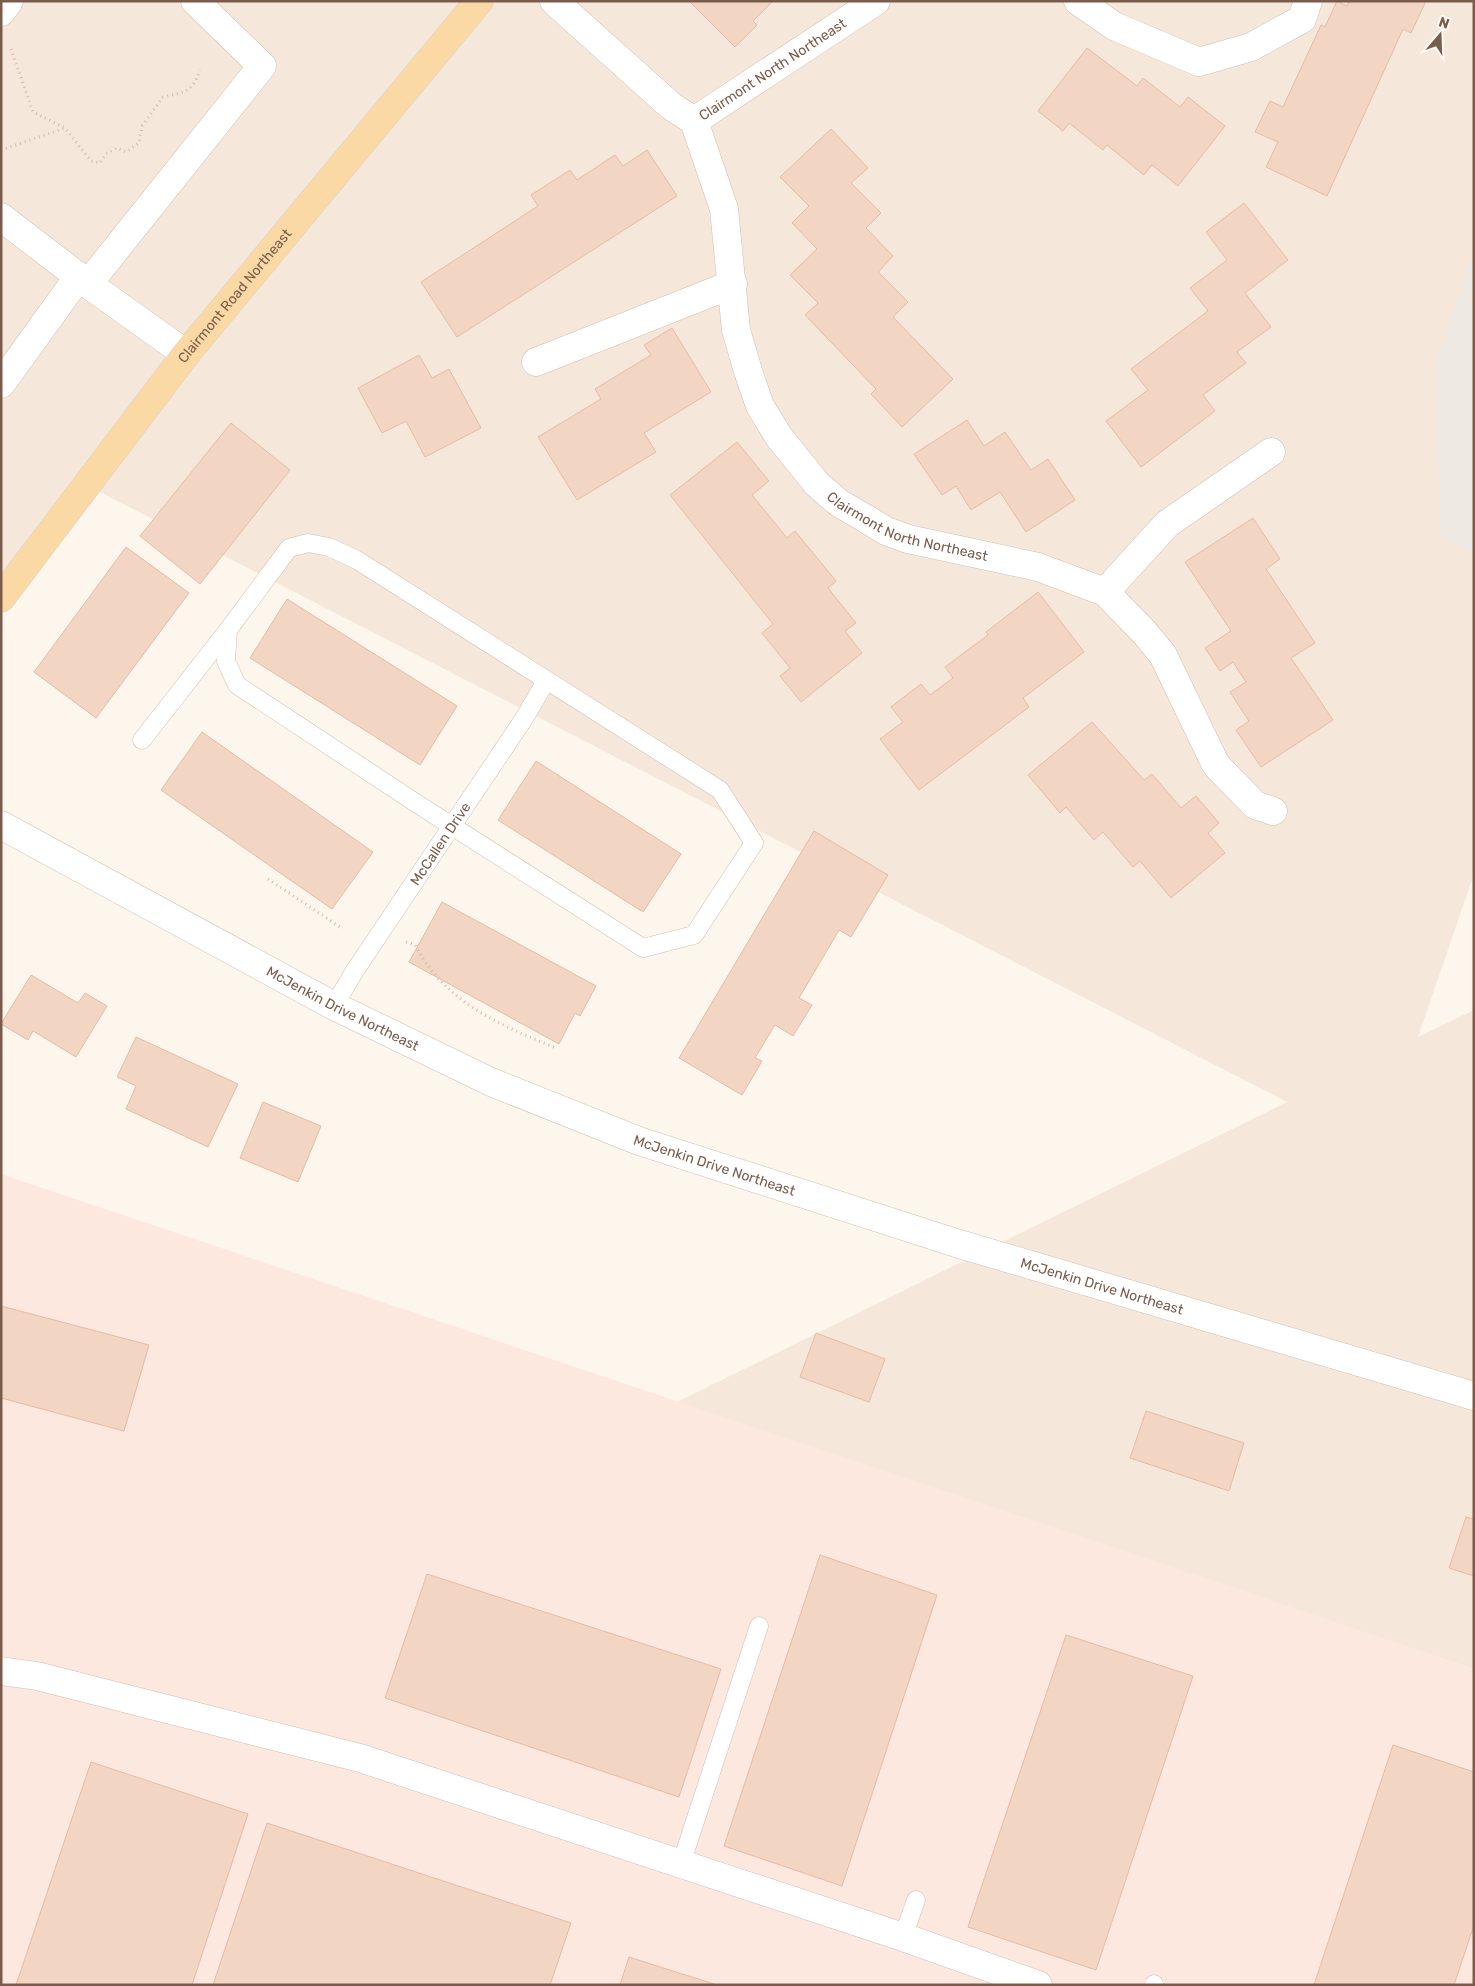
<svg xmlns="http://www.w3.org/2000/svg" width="1475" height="1986" font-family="Rubik,sans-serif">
  <rect width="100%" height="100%" fill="#fdf6ec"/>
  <path fill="#f5e8da" d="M1,1H1474V874L1418,1037L1474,1010V1669L677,1402L1287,1102L94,489L1,592Z"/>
  <path fill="#fde8e0" d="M1,1174L1474,1669V1985H1Z"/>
  <path fill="#efe9e4" d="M1473,255L1474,256V553L1441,537L1436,364Z"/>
  <path fill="#f3d5c3" stroke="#e6bba3" d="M689,1H773L753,21L757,25L735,47Z
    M1337,1L1347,6L1349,1H1426L1411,33L1403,29L1327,196L1266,167L1278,142L1255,132L1270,101L1283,107L1321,25L1325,27Z
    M1087,48L1137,86L1143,78L1180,107L1188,97L1225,126L1178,186L1152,165L1144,175L1107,145L1103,150L1069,123L1063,131L1038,111Z
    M831,129L868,168L851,183L881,213L866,228L893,256L878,272L908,302L893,317L953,379L902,427L871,394L876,389L805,315L818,303L790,275L817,249L792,223L809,206L780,177Z
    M647,150L677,196L457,337L421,282L538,206L531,195L570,170L577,180L615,155L623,166Z
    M1244,203L1288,260L1245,293L1271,327L1237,352L1246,363L1203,395L1215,411L1141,467L1106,421L1148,390L1131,369L1208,311L1190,288L1227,260L1206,232Z
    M672,328L711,392L644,433L656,452L577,500L538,437L601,399L595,389L651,355L644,345Z
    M419,355L432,378L449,369L481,428L425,457L406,421L382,433L358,388Z
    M967,420L984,446L1005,432L1031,470L1048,459L1075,500L1026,532L1000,492L971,510L956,486L942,495L914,454Z
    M231,423L290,470L200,584L140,536Z
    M737,442L769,481L752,495L787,538L795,531L836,581L828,588L856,623L845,631L862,653L801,702L780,676L790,668L762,633L773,624L670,495Z
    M1253,518L1280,559L1266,569L1315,643L1291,658L1333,720L1261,767L1236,730L1249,721L1230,692L1246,682L1233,662L1220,671L1205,648L1231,631L1185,562Z
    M126,547L189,593L96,718L34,672Z
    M1038,592L1084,652L1023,698L1029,707L919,790L880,739L903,722L891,707L921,684L930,695L953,678L945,667L988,635L986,632Z
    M287,599L457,706L420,765L250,658Z
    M1092,722L1144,780L1152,774L1181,808L1196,796L1219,823L1208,833L1225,853L1171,898L1140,861L1133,867L1103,832L1094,840L1066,807L1060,813L1028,775Z
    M202,732L373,852L332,909L161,790Z
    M536,761L681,854L643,912L498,820Z
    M814,831L888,875L851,937L839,930L799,998L812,1005L793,1036L775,1025L755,1058L762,1061L742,1095L679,1058Z
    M442,902L596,986L580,1016L575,1013L559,1044L409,962Z
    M31,975L78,1003L85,993L107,1006L76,1057L33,1031L28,1040L1,1024Z
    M136,1037L238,1084L208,1147L126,1109L136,1086L117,1077Z
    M263,1102L321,1126L298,1182L240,1158Z
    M1,1306L149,1345L124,1431L1,1398Z
    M816,1333L885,1359L869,1402L800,1377Z
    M1146,1411L1244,1443L1229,1491L1130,1458Z
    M1466,1517L1474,1519V1576L1449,1568Z
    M820,1555L937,1595L842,1886L724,1846Z
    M427,1574L721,1669L679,1797L385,1698Z
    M1066,1635L1193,1676L1096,1970L968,1927Z
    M1393,1745L1474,1772V1925L1454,1985H1314Z
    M91,1762L248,1814L192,1985H16Z
    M267,1823L571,1923L550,1985H213Z
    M629,1957L717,1985H620Z"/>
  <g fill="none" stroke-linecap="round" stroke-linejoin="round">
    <g stroke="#d1beb0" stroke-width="19">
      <g id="lane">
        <path d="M308,543L329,547L357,560L720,790L754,843L694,935L643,948L419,805L237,685L226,661L228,630L289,548Z"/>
        <path d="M142,740L228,630"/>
        <path id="s1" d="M334,1006L354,972L525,717L546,681"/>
        <path d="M681,1864L759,1626"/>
        <path d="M903,1937L916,1900"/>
        <path d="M1154,1985V1984"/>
      </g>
    </g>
    <g stroke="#d1beb0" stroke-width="29">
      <g id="street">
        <path id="s2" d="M554,1L671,106L694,121L724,209L736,330L748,371L760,406L779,437L817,484L839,503L863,517L886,531L908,539L1038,567L1105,592L1145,633L1163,655L1216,765L1255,805L1273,811"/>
        <path d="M1078,1L1114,26L1199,62L1251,47L1302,19L1308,1"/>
        <path d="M1,12L9,1"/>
        <path id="s3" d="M694,121L876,1"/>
        <path d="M1,217L88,284L186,354"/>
        <path d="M88,284L262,66L195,1"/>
        <path d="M536,362L733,284"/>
        <path d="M1,384L79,276"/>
        <path d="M1105,592L1167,524L1271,452"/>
        <path id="s4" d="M1,825L334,1006L491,1082L639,1141L956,1243L1474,1396"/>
        <path d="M1,1671L37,1676L360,1758L903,1937L1038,1985"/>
      </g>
    </g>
    <g stroke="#dad1cd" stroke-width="29">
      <g id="primary">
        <path id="s5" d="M1,598L186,354L479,1"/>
      </g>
    </g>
    <path stroke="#d9b8a5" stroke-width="3" stroke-dasharray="1 4" stroke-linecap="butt" d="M11,49L33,112L65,128L91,161L100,163L106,154L117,148L126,152L139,143L142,126L163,97C185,92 192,93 200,70
      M1,150L65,128
      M268,879L343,929
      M406,942L415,945C446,1003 498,1024 556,1048"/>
    <use href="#lane" stroke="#fff" stroke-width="18"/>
    <use href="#street" stroke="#fff" stroke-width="28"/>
    <use href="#primary" stroke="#fbd9a5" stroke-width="28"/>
  </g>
  <g text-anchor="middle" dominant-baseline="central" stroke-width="4" stroke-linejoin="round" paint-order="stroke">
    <g font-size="14" fill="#7a5c4d" stroke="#fffaf3">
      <text stroke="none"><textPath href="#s3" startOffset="94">Clairmont North Northeast</textPath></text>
      <text stroke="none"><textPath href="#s5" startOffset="382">Clairmont Road Northeast</textPath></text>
      <text stroke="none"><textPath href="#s2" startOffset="678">Clairmont North Northeast</textPath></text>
      <text stroke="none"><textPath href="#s1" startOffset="194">McCallen Drive</textPath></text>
      <text stroke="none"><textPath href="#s4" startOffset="388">McJenkin Drive Northeast</textPath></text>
      <text stroke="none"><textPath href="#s4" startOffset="792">McJenkin Drive Northeast</textPath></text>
      <text stroke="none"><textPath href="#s4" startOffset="1198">McJenkin Drive Northeast</textPath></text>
    </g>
  </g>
  <rect width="1475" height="1986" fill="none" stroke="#7a5c4d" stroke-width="5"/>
  <g transform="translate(1440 35) rotate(19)" stroke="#fffaf3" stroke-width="4" paint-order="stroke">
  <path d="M0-4L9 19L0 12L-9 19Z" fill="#7a5c4d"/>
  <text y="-8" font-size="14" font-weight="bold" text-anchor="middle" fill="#7a5c4d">N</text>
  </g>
</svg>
